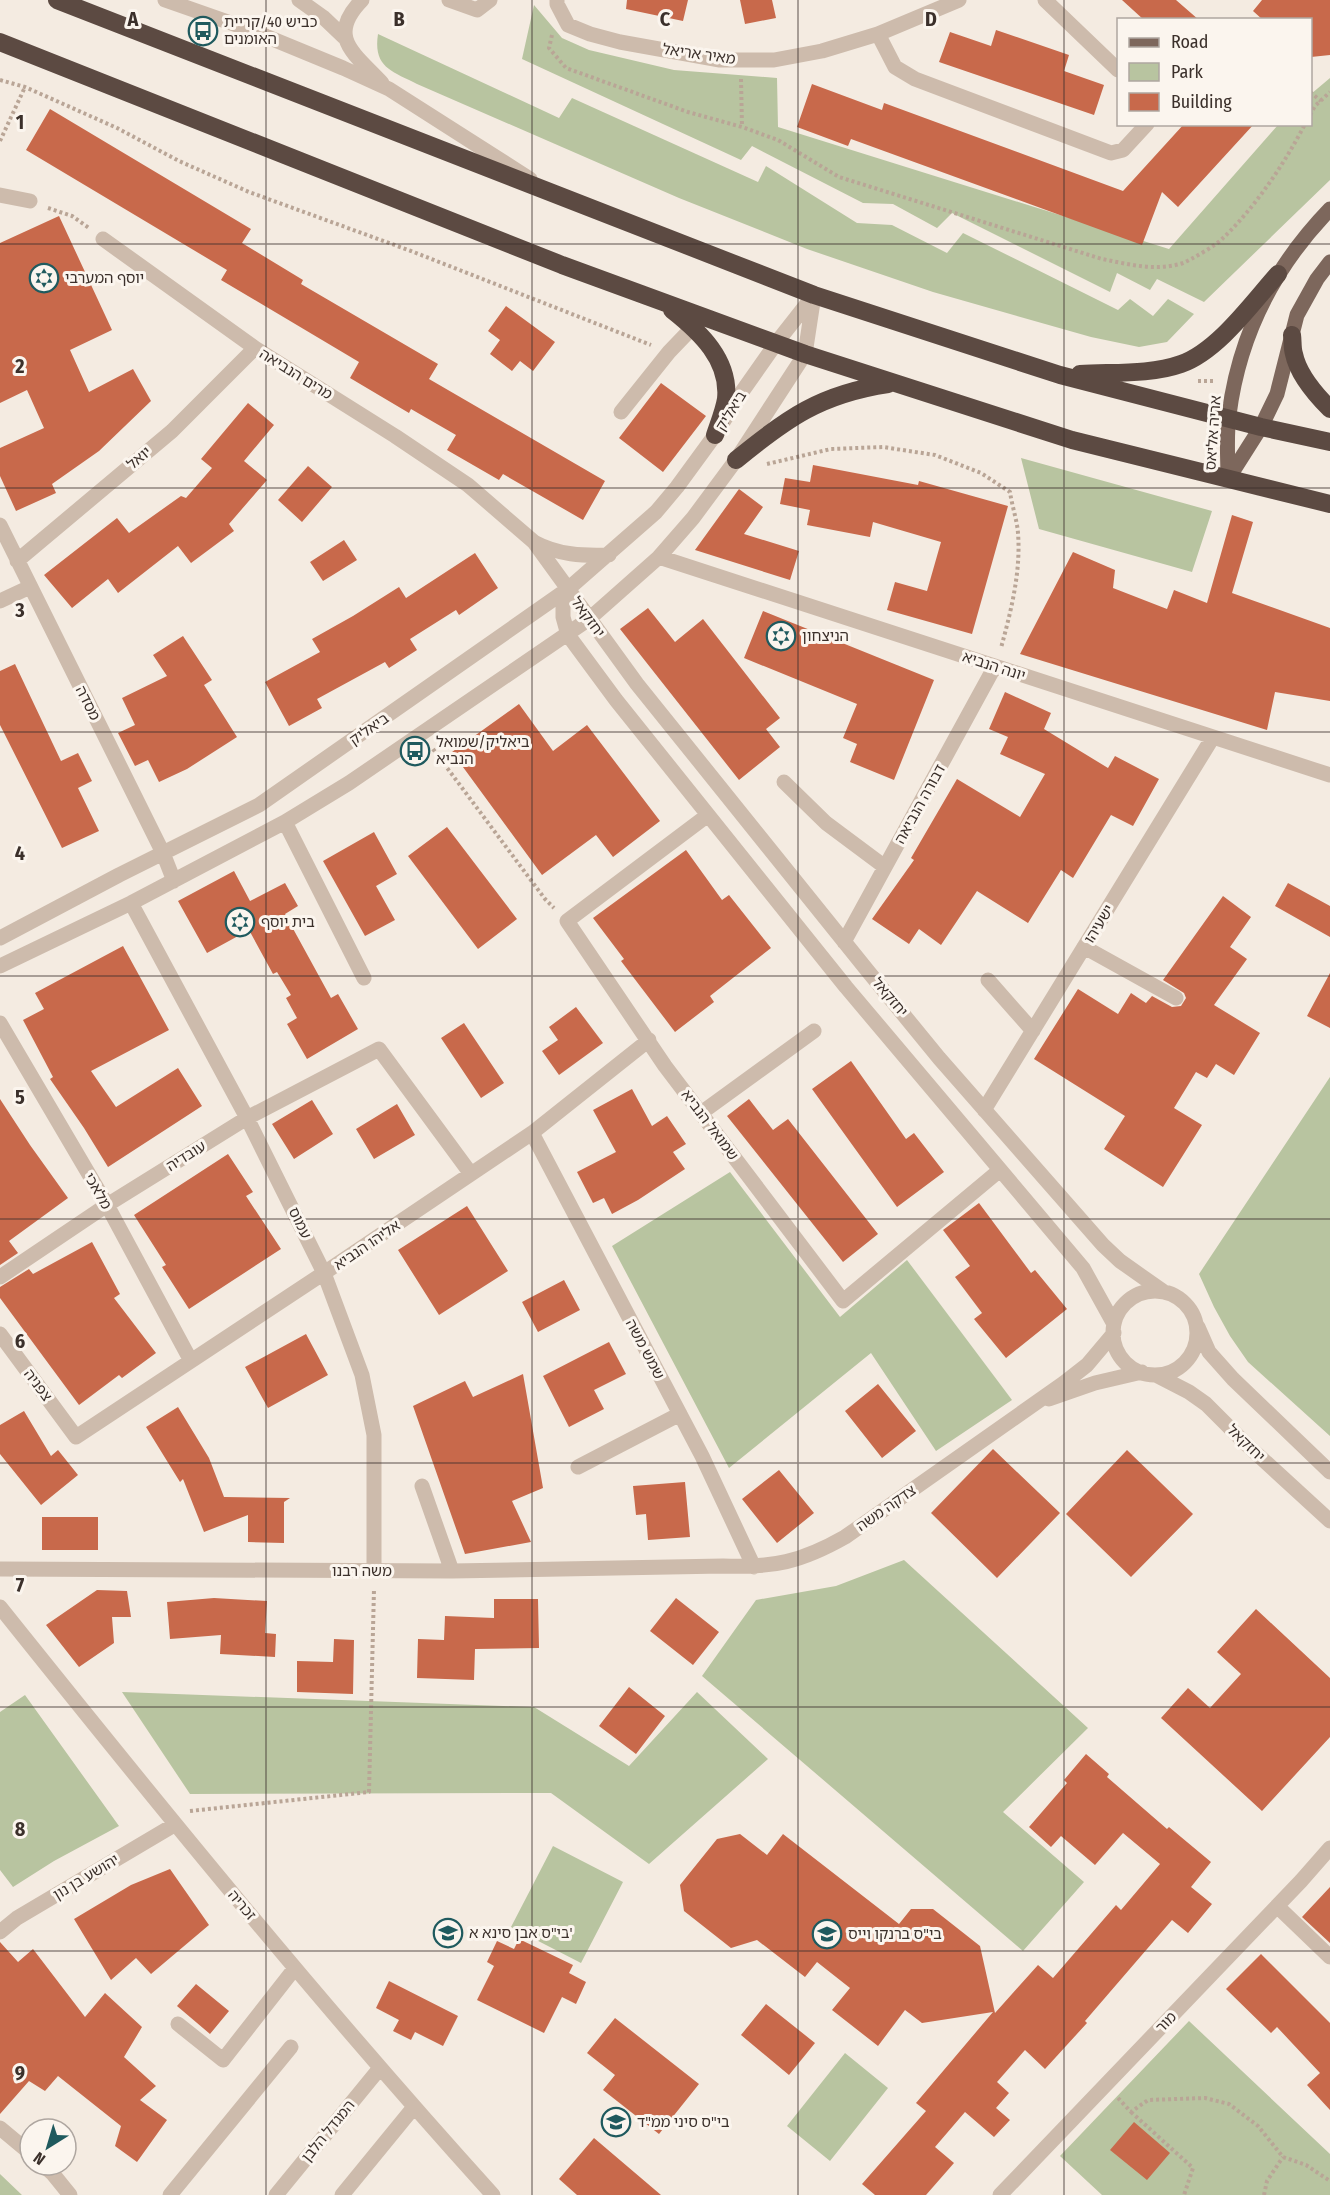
<svg xmlns="http://www.w3.org/2000/svg" width="1330" height="2195" font-family="'Fira Sans Condensed','Noto Sans Hebrew',sans-serif">
  <rect width="100%" height="100%" fill="#f4ebe1"/>
  <path fill="#b8c4a0" d="M534,5L562,38L589,50L674,70L777,78L778,127L1169,249L1278,125L1310,124L1311,94L1330,78V180L1204,302L1157,279L1150,290L1117,273L1110,292L952,213L937,228L893,204L863,203L752,146L741,160L522,59Z
    M378,34L559,118L572,98L758,182L766,166L857,223L892,225L947,253L963,233L1118,310L1130,299L1153,316L1168,299L1194,314L1167,342L1139,347L1091,337L933,292L807,249L679,198L417,84C391,71 373,67 378,34Z
    M1021,458L1212,511L1192,572L1039,529Z
    M1330,1077V1436L1248,1362L1230,1336L1214,1307L1199,1274Z
    M730,1172L840,1317L907,1260L1012,1400L936,1451L871,1353L729,1468L612,1246Z
    M904,1560L1088,1728L1003,1812L1084,1882L1023,1951L702,1676L756,1600L836,1586Z
    M122,1692L534,1707L629,1766L697,1692L768,1759L649,1864L551,1793L190,1794Z
    M25,1695L119,1826L54,1861L13,1887L0,1870V1712Z
    M553,1846L623,1882L581,1963L511,1927Z
    M1189,2021L1330,2154V2195H1102L1060,2156Z
    M845,2053L888,2088L830,2161L787,2126Z
    M0,2174L22,2195H0Z"/>
  <path fill="#c8694b" d="M627,0H688L683,21L626,9Z
    M740,0H772L776,18L745,24Z
    M1122,0H1176L1199,20H1144Z
    M1262,0H1330V55L1311,57V20H1263L1253,11Z
    M996,30L1069,55L1064,71L1104,85L1094,115L939,62L950,32L991,46Z
    M812,84L882,110L884,103L1123,191L1184,124H1254L1178,207L1162,192L1142,245L851,139L848,146L797,127Z
    M50,109L251,229L242,243L303,280L301,284L438,364L429,379L605,481L583,520L503,474L499,480L447,450L456,435L411,409L409,413L350,378L359,362L221,280L227,270L26,150Z
    M59,216L112,330L70,350L89,392L133,369L151,401L99,451L52,484L56,493L16,511L0,476V448L44,428L27,390L0,403V243Z
    M506,306L555,342L533,371L520,361L512,371L490,354L500,340L488,331Z
    M661,383L706,416L663,472L619,438Z
    M248,403L274,425L244,461L267,480L229,524L234,531L191,563L178,546L118,593L108,579L72,608L44,575L117,518L129,533L181,496L186,498L212,468L201,459Z
    M813,465L918,485L919,481L1008,506L972,634L887,610L895,582L927,591L941,542L873,522L870,537L807,525L810,510L780,504L785,478L810,482Z
    M308,466L332,487L302,522L278,500Z
    M739,489L763,507L744,534L799,551L790,580L695,550Z
    M1232,515L1253,522L1232,593L1330,628V701L1275,692L1267,730L1020,654L1073,552L1115,570L1113,588L1167,609L1174,590L1207,603Z
    M344,540L357,560L323,581L310,562Z
    M475,553L498,588L459,615L456,610L410,639L417,650L389,668L385,662L317,699L322,708L289,726L265,682L320,652L312,639L353,616L399,587L406,598Z
    M648,608L675,642L703,619L780,718L766,729L780,747L739,780L620,629Z
    M763,611L934,680L894,780L850,762L857,744L843,738L857,704L744,658Z
    M183,636L212,680L204,685L237,737L187,769L159,782L148,760L135,766L118,733L135,725L122,698L167,676L153,655Z
    M15,664L61,761L78,753L92,781L78,788L99,831L62,848L0,725V671Z
    M1005,692L1051,713L1044,729L1108,768L1115,756L1159,779L1133,826L1111,815L1073,878L1061,870L1028,923L977,891L941,945L919,929L909,944L872,919L914,860L911,858L957,779L1020,817L1045,774L1000,754L1008,737L989,729Z
    M519,704L553,751L587,725L660,821L613,857L596,835L542,875L452,752Z
    M447,827L517,919L478,949L408,856Z
    M374,832L397,874L376,886L395,920L365,936L323,861Z
    M686,850L722,900L729,895L771,948L710,996L714,1002L675,1032L621,961L624,959L593,918Z
    M234,871L250,901L285,883L298,906L285,914L331,998L338,994L358,1029L307,1059L287,1024L297,1018L286,998L291,995L277,972L273,974L249,930L207,953L178,901Z
    M1288,883L1330,906V937L1275,906Z
    M1223,896L1251,917L1230,947L1247,959L1214,1005L1260,1033L1234,1075L1216,1064L1207,1078L1196,1072L1174,1108L1202,1125L1163,1187L1104,1149L1125,1116L1034,1059L1078,989L1118,1014L1131,993L1146,1003L1152,996L1172,1007L1181,1006L1186,998L1184,993L1163,980Z
    M123,946L169,1030L91,1071L116,1107L178,1068L202,1106L108,1167L84,1128L50,1079L53,1077L23,1020L44,1009L35,993Z
    M1330,973V1028L1307,1016Z
    M576,1007L603,1043L559,1075L542,1051L558,1040L549,1027Z
    M464,1023L504,1083L481,1098L441,1038Z
    M851,1061L906,1139L914,1133L944,1172L897,1207L812,1089Z
    M632,1089L652,1126L667,1116L686,1144L673,1152L685,1169L638,1200L612,1214L604,1198L593,1203L577,1172L616,1152L593,1110Z
    M0,1099L30,1145L68,1198L9,1241L18,1253L0,1265Z
    M749,1099L773,1130L788,1119L878,1234L843,1262L727,1116Z
    M312,1100L333,1134L294,1159L272,1124Z
    M397,1104L415,1135L374,1159L356,1129Z
    M228,1154L253,1192L246,1196L281,1249L189,1309L162,1267L166,1265L134,1215Z
    M979,1203L1031,1273L1035,1270L1067,1309L1006,1358L974,1319L982,1313L955,1277L970,1266L943,1230Z
    M467,1206L508,1271L439,1315L398,1250Z
    M92,1242L120,1294L114,1298L156,1353L122,1378L119,1375L79,1405L0,1298V1287L29,1269L33,1274Z
    M564,1280L580,1310L538,1332L522,1302Z
    M306,1334L328,1375L268,1408L245,1367Z
    M609,1342L626,1374L594,1390L604,1409L569,1427L543,1376Z
    M523,1374L543,1488L512,1501L531,1542L465,1554L413,1406L465,1381L473,1397Z
    M878,1384L916,1431L882,1458L845,1411Z
    M178,1407L209,1458L224,1497L290,1498L284,1502V1543L248,1542V1515L204,1532L183,1479L180,1482L146,1427Z
    M24,1411L51,1456L58,1450L78,1475L41,1505L0,1454V1425Z
    M993,1449L1060,1513L997,1578L931,1513Z
    M1127,1450L1193,1514L1131,1577L1066,1514Z
    M779,1470L814,1513L777,1543L742,1499Z
    M685,1482L690,1537L648,1540L646,1514L636,1515L633,1486Z
    M42,1517H98V1550H42Z
    M97,1590L127,1591L131,1617H112L114,1643L79,1667L46,1625Z
    M214,1598L267,1601L265,1633L276,1634L275,1657L220,1654L221,1635L170,1639L167,1602Z
    M676,1598L719,1632L693,1665L650,1631Z
    M494,1599H538L539,1648L475,1649L474,1680L417,1678L418,1639L444,1640L445,1616L494,1618Z
    M1256,1609L1330,1678V1737L1262,1811L1161,1718L1188,1688L1210,1708L1241,1674L1217,1652Z
    M334,1639L354,1640L353,1694L297,1692V1661L333,1662Z
    M629,1687L665,1716L636,1754L599,1726Z
    M1086,1754L1109,1774L1107,1777L1167,1829L1169,1827L1211,1862L1191,1887L1212,1904L1188,1933L1172,1920L1085,2021L1087,2023L1045,2069L1025,2050L997,2082L1009,2093L996,2108L1010,2120L994,2137L965,2112L935,2147L954,2163L926,2195H875L862,2184L926,2111L916,2103L993,2012L922,2023L905,2010L878,2046L832,2010L850,1988L817,1962L805,1977L757,1940L731,1948L684,1911L680,1885L717,1839L740,1834L767,1855L783,1834L899,1924L911,1909H933L980,1946L995,2013L1038,1965L1053,1978L1116,1905L1121,1910L1160,1864L1123,1833L1095,1865L1061,1836L1051,1847L1029,1827L1067,1783L1064,1780Z
    M170,1869L209,1925L151,1974L136,1958L111,1980L74,1919L131,1885Z
    M1330,1887V1943L1302,1917Z
    M519,1939L573,1965L569,1973L586,1982L576,2004L562,1997L544,2033L477,2000L494,1966L487,1962L497,1941L514,1949Z
    M0,1942L18,1962L33,1949L85,2017L105,1993L142,2027L124,2057L156,2086L140,2100L167,2120L137,2162L115,2146L121,2126L58,2076L45,2091L29,2081L0,2114Z
    M1261,1954L1330,2023V2110L1307,2085L1320,2073L1277,2027L1271,2033L1226,1989Z
    M389,1981L458,2016L443,2046L415,2032L411,2040L393,2031L399,2020L376,2008Z
    M196,1984L229,2011L210,2034L177,2006Z
    M766,2004L815,2043L789,2075L741,2035Z
    M615,2018L699,2084L659,2134L603,2090L615,2075L587,2053Z
    M1134,2122L1170,2153L1147,2180L1110,2150Z
    M594,2138L661,2195H577L559,2179Z"/>
  <g fill="none" stroke-linecap="round" stroke-linejoin="round">
    <path stroke="#b9a596" stroke-width="4" stroke-dasharray="3 3" stroke-linecap="butt" d="M552,35L549,48L566,68L688,112L742,127L778,140L839,177L1102,259C1128,264 1156,272 1183,263C1192,259 1215,246 1222,239C1254,209 1285,163 1305,124
      M741,79L742,127
      M0,80L25,87L70,107L117,128L179,161L249,192L411,251L651,345
      M1310,92L1321,101
      M1310,115L1315,106L1330,92
      M0,141L25,87
      M48,208L72,216L89,228
      M1198,381H1215
      M767,464L831,449L883,447L935,455L981,473L1010,492C1012,506 1017,520 1018,533C1021,572 1011,611 1001,648
      M433,749L545,899L554,908
      M190,1811L369,1792L374,1589
      M1118,2098L1131,2112L1148,2100L1205,2098L1229,2104L1258,2126L1283,2157L1306,2165L1330,2181
      M1131,2112L1193,2168L1184,2195
      M1264,2195L1267,2181L1283,2157"/>
    <path stroke="#cdbbac" stroke-width="15" d="M165,0L248,29L343,68L389,89L530,179
      M299,0L323,17L344,37
      M362,0C326,37 354,53 382,83
      M449,0L477,10L490,0
      M557,0V4L568,25L590,34L620,42L720,60H774L822,51L878,34L959,0
      M1045,0L1118,70
      M878,34L895,67L915,79L1111,153L1123,150L1147,124
      M0,195L30,201
      M103,239L255,348L395,436L468,485L534,542L637,684L867,970L939,1058L1103,1245L1120,1261L1164,1292
      M621,412L669,352L693,327
      M0,525L163,853L174,881
      M534,542C558,555 583,556 609,555
      M659,557L1330,775
      M17,561L172,431L255,348
      M568,589L563,604V617L568,635L616,700L846,987L1083,1268L1114,1324
      M0,601L30,587
      M784,782L826,823L885,867
      M708,815L567,921L665,1066L843,1301L1000,1170
      M285,822L364,978
      M131,903L247,1118L324,1273L362,1375L374,1435V1571
      M0,938L119,875L259,805L568,589L656,512L677,487L715,435L739,396L777,342L814,295
      M844,942L995,666
      M1084,947L1176,998
      M0,966L131,903L285,822L349,783L589,619L659,557L693,518L736,460L805,354L814,295
      M988,980L1033,1031
      M0,1023L107,1205L191,1361
      M984,1110L1213,737
      M701,1113L814,1031
      M532,1133L702,1456L754,1567
      M0,1277L107,1205L247,1118L379,1049L471,1174
      M1113 1333a42 42 0 1 1 84 0a42 42 0 1 1-84 0Z
      M1198,1327L1209,1352L1233,1379L1330,1472
      M0,1334L76,1437L324,1273L532,1133L649,1040
      M1156,1375L1189,1392L1206,1404L1246,1444L1330,1521
      M1049,1399L1095,1383L1142,1372
      M578,1467L680,1414
      M422,1486L452,1571
      M0,1569L452,1571L723,1566C773,1568 801,1562 845,1537L1064,1383L1087,1365L1114,1333
      M0,1607C160,1807 321,2005 493,2195
      M1277,1906L1330,1957
      M0,1932L17,1918L174,1825
      M178,2024L223,2060L295,1968
      M0,2128L30,2153
      M43,2165L53,2174L70,2195
      M170,2195L291,2047
      M276,2195L380,2068
      M342,2195L414,2107
      M1000,2195L1301,1881L1330,1848"/>
    <path stroke="#7d675c" stroke-width="15" d="M1228,479C1228,458 1226,436 1229,415C1239,335 1274,267 1330,209
      M1228,479L1261,427L1277,394L1297,315L1317,279L1330,262"/>
    <path stroke="#5c4a42" stroke-width="18" d="M57,0L814,295L1060,375L1261,427L1330,442
      M0,42L562,265L805,354L1072,440L1330,504
      M672,310C700,332 730,360 726,399C724,411 719,423 715,435
      M1292,335C1293,341 1292,348 1294,354C1298,374 1316,395 1330,409
      M1080,374C1113,372 1150,375 1181,364C1218,351 1252,303 1278,274
      M736,460C787,418 821,394 888,384"/>
  </g>
  <path fill="none" stroke="#3b302b" stroke-width="1.5" stroke-opacity="0.55" d="M266,0V2195M532,0V2195M798,0V2195M1064,0V2195M0,244H1330M0,488H1330M0,732H1330M0,976H1330M0,1219H1330M0,1463H1330M0,1707H1330M0,1951H1330"/>
  <defs>
    <g id="bus-ring" transform="scale(1.5)"><circle r="9.5" fill="#fbf5ee" stroke="#1f5a5e" stroke-width="1.5"/><path d="M-5-6H5V4H4V6H2V4H-2V6H-4V4H-5ZM-3.5-4V0h7V-4ZM-3.5 1.2v1.5H-2V1.2ZM2 1.2v1.5H3.5V1.2Z" fill="#1f5a5e"/></g>
    <g id="synagogue-ring" transform="scale(1.5)"><circle r="9.5" fill="#fbf5ee" stroke="#1f5a5e" stroke-width="1.5"/><path d="M0-6.5L5.6 3.2H-5.6ZM0 6.5L5.6-3.2H-5.6Z" fill="#1f5a5e"/></g>
    <g id="school-ring" transform="scale(1.5)"><circle r="9.5" fill="#fbf5ee" stroke="#1f5a5e" stroke-width="1.5"/><path d="M0-5L7-2L0 1L-7-2ZM-4 1L0 2.5L4 1V4Q0 6-4 4Z" fill="#1f5a5e"/></g>
  </defs>
  <g fill-rule="evenodd">
    <use href="#bus-ring" x="203" y="31"/>
    <use href="#synagogue-ring" x="44" y="278"/>
    <use href="#synagogue-ring" x="781" y="636"/>
    <use href="#bus-ring" x="415" y="751"/>
    <use href="#synagogue-ring" x="240" y="922"/>
    <use href="#school-ring" x="448" y="1933"/>
    <use href="#school-ring" x="827" y="1934"/>
    <use href="#school-ring" x="616" y="2122"/>
  </g>
  <g text-anchor="middle" dominant-baseline="central" stroke-width="6" stroke-linejoin="round" paint-order="stroke">
    <g font-size="15" fill="#3b302b" stroke="#fbf5ee" text-anchor="start">
      <text x="224" y="22">כביש 40/קריית<tspan x="224" dy="17">האומנים</tspan></text>
      <text x="65" y="278">יוסף המערבי</text>
      <text x="802" y="636">הניצחון</text>
      <text x="436" y="742">ביאליק/שמואל<tspan x="436" dy="17">הנביא</tspan></text>
      <text x="261" y="922">בית יוסף</text>
      <text x="469" y="1933">בי"ס אבן סינא א'</text>
      <text x="848" y="1934">בי"ס ברנקו וייס</text>
      <text x="637" y="2122">בי"ס סיני ממ"ד</text>
    </g>
    <g font-size="15" fill="#3b302b" stroke="#fbf5ee">
      <text transform="translate(699 54) rotate(8)">מאיר אריאל</text>
      <text transform="translate(296 374) rotate(32)">מרים הנביאה</text>
      <text transform="translate(731 411) rotate(-58)">ביאליק</text>
      <text transform="translate(1213 433) rotate(-86)">אריה אליאס</text>
      <text transform="translate(139 458) rotate(-40)">יואל</text>
      <text transform="translate(588 617) rotate(54)">יחזקאל</text>
      <text transform="translate(994 666) rotate(18)">יונה הנביא</text>
      <text transform="translate(88 703) rotate(63)">מסדה</text>
      <text transform="translate(369 729) rotate(-35)">ביאליק</text>
      <text transform="translate(920 804) rotate(-61)">דבורה הנביאה</text>
      <text transform="translate(1099 924) rotate(-58)">ישעיהו</text>
      <text transform="translate(890 997) rotate(50)">יחזקאל</text>
      <text transform="translate(710 1125) rotate(53)">שמואל הנביא</text>
      <text transform="translate(186 1156) rotate(-32)">עובדיה</text>
      <text transform="translate(98 1191) rotate(60)">מלאכי</text>
      <text transform="translate(300 1223) rotate(64)">עמוס</text>
      <text transform="translate(367 1245) rotate(-34)">אליהו הנביא</text>
      <text transform="translate(645 1349) rotate(62)">שמש משה</text>
      <text transform="translate(38 1385) rotate(53)">צפניה</text>
      <text transform="translate(1246 1443) rotate(44)">יחזקאל</text>
      <text transform="translate(886 1508) rotate(-35)">צדקה משה</text>
      <text x="362" y="1571">משה רבנו</text>
      <text transform="translate(86 1877) rotate(-31)">יהושע בן נון</text>
      <text transform="translate(242 1905) rotate(50)">זכריה</text>
      <text transform="translate(1166 2022) rotate(-46)">מור</text>
      <text transform="translate(328 2131) rotate(-51)">המגדל הלבן</text>
    </g>
  </g>
  <g font-size="20" text-anchor="middle" font-weight="bold" fill="#3b302b" stroke="#fbf5ee" stroke-width="6" stroke-linejoin="round" paint-order="stroke">
    <text x="133" y="26">A</text>
    <text x="399" y="26">B</text>
    <text x="665" y="26">C</text>
    <text x="931" y="26">D</text>
    <text x="20" y="129">1</text>
    <text x="20" y="373">2</text>
    <text x="20" y="617">3</text>
    <text x="20" y="860">4</text>
    <text x="20" y="1104">5</text>
    <text x="20" y="1348">6</text>
    <text x="20" y="1592">7</text>
    <text x="20" y="1836">8</text>
    <text x="20" y="2080">9</text>
  </g>
  <rect x="1117" y="18" width="195" height="108" fill="#fbf5ee" stroke="#aea6a0" stroke-width="1.5"/>
  <rect x="1129" y="38" width="30" height="9" fill="#7d675c" stroke="#aea6a0" stroke-width="1.5"/>
  <text x="1171" y="48" font-size="18" fill="#3b302b">Road</text>
  <rect x="1129" y="63" width="30" height="18" fill="#b8c4a0" stroke="#aea6a0" stroke-width="1.5"/>
  <text x="1171" y="78" font-size="18" fill="#3b302b">Park</text>
  <rect x="1129" y="93" width="30" height="18" fill="#c8694b" stroke="#aea6a0" stroke-width="1.5"/>
  <text x="1171" y="108" font-size="18" fill="#3b302b">Building</text>
  <g transform="translate(48 2147) rotate(217)"><circle r="28" fill="#fbf5ee" stroke="#aea6a0" stroke-width="1.5"/>
  <path d="M0-4.5L10 22L0 15L-10 22Z" fill="#1f5a5e"/>
  <text y="-9" font-size="16" font-weight="bold" text-anchor="middle" fill="#3b302b">N</text>
  </g>
</svg>
